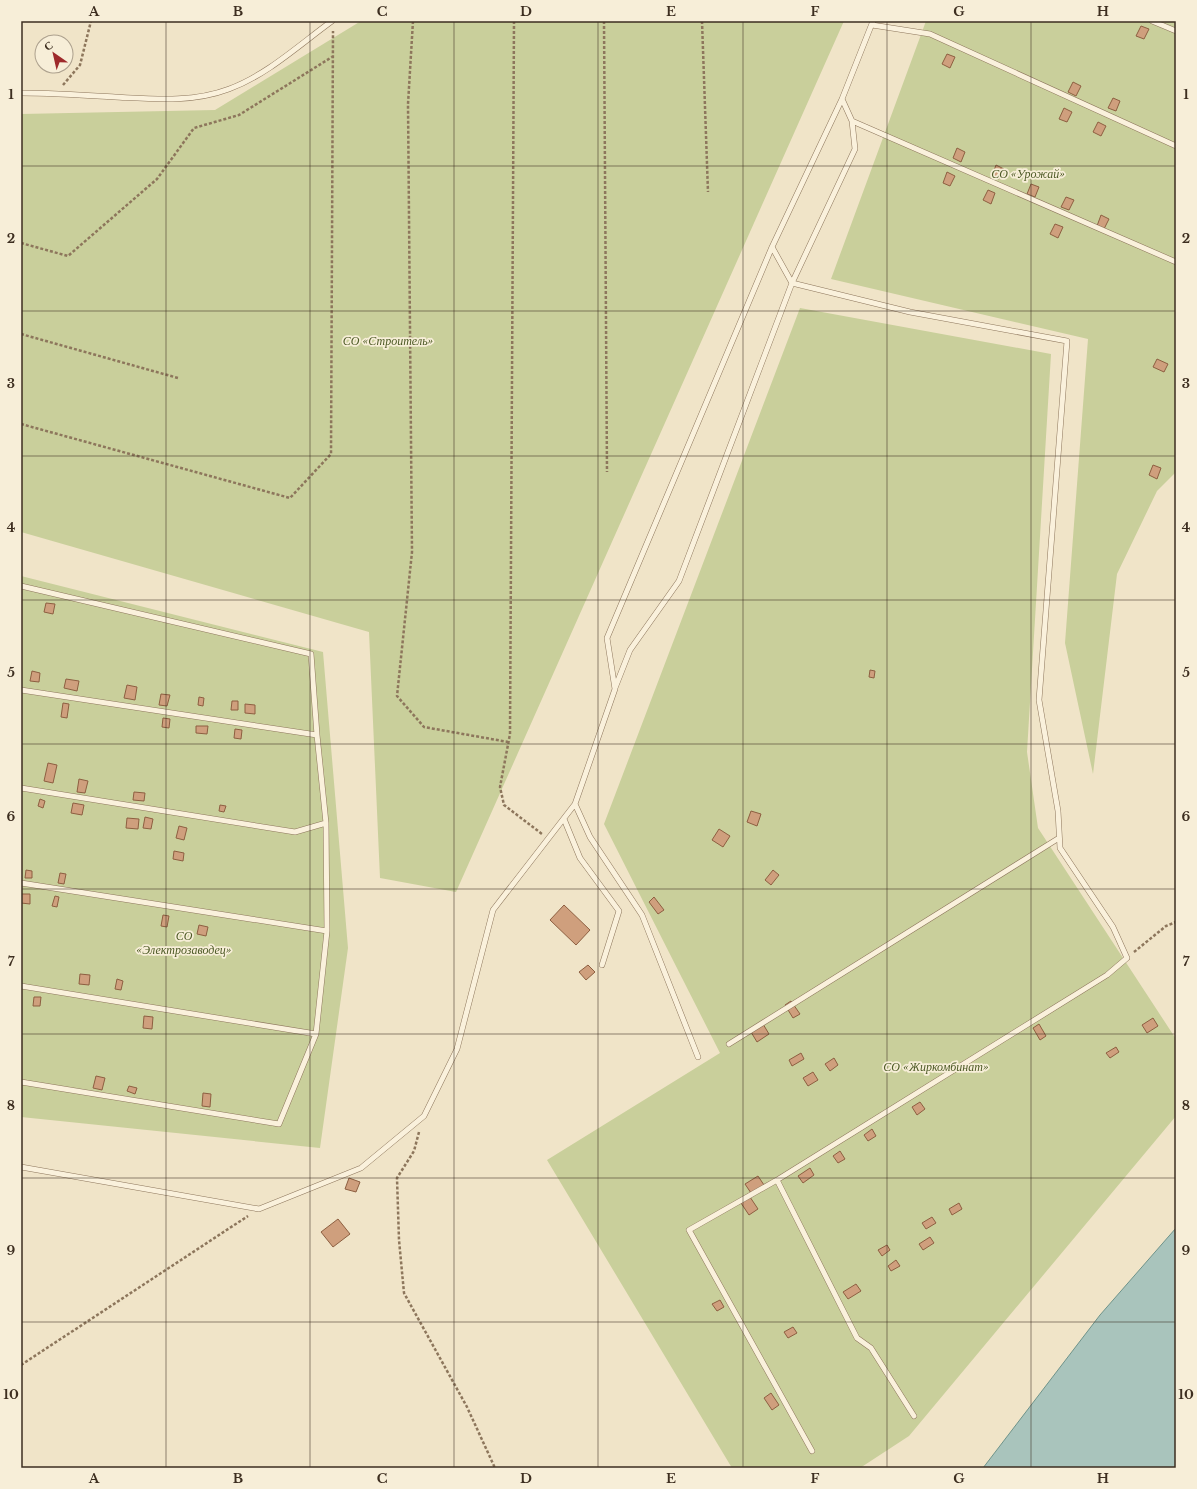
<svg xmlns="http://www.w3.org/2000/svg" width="1197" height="1489" font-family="'Libre Baskerville',serif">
  <rect width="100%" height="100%" fill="#f0e4c8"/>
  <path fill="#c9cf9b" d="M361,21H844L456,892L380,878L369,632L21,532V114L215,110Z
    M926,21H1176V472L1157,491L1117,574L1093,774L1065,643L1088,339L831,279Z
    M800,308L1051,354L1027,752L1038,828L1176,1039V1116L909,1436L860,1468H732L547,1160L720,1053L604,824Z
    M21,576L323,652L348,948L320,1148L21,1117Z"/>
  <path fill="#a9c4bc" stroke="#6f938a" d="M1176,1228V1468H983L1100,1315Z"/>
  <path fill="#cf9f7d" stroke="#8d5f41" d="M1141,26L1149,29L1144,39L1136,36Z
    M947,54L955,57L950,68L942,64Z
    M1073,82L1081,86L1076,96L1068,92Z
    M1113,98L1120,101L1116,111L1108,108Z
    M1064,108L1072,112L1067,122L1059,119Z
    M1098,122L1106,126L1101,136L1093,132Z
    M957,148L965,152L961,162L953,158Z
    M996,165L1004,169L999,179L992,176Z
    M947,172L955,176L950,186L943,183Z
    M1031,184L1039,187L1035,197L1027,194Z
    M988,190L995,193L991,204L983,200Z
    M1066,197L1074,200L1069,210L1061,207Z
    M1101,215L1109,219L1104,229L1097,226Z
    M1055,224L1063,227L1058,238L1050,234Z
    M1157,359L1168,364L1164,372L1153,367Z
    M1153,465L1161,468L1157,479L1149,475Z
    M46,603L55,604L53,614L44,612Z
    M870,670L875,671L874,678L869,677Z
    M32,671L40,673L39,682L30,681Z
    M66,679L79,681L77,691L64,688Z
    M127,685L137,687L135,700L124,698Z
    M161,694L170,695L167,706L159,705Z
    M199,697L204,698L203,706L198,705Z
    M232,701H238V710H231Z
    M63,703L69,704L67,718L61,717Z
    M245,704L255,705V714L245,713Z
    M163,718L170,719L169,728L162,727Z
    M196,726H208L207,734L196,733Z
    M235,729L242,730L241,739L234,738Z
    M48,763L57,765L53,783L44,781Z
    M79,779L88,781L85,793L77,792Z
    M134,792L145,793L144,801L133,800Z
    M40,799L45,801L43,808L38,806Z
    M73,803L84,805L82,815L71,813Z
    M220,805L226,806L224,812L219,811Z
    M751,811L761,814L757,826L747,822Z
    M145,817L153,819L151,829L143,828Z
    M127,818L139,819L138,829L126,828Z
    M179,826L187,828L184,840L176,838Z
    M719,829L730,836L723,847L712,840Z
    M174,851L184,853L183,861L173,859Z
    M26,870L32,871V878H25Z
    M773,870L779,875L771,885L765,880Z
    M60,873L66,874L64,884L58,883Z
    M21,894H30V904L21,903Z
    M55,896L59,897L57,907L52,906Z
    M654,897L664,910L658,914L649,902Z
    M564,905L590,930L576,945L550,920Z
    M163,915L169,916L167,927L161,926Z
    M199,925L208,927L206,936L197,934Z
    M588,965L595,972L586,980L579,972Z
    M80,974L90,975L89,985L79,984Z
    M117,979L123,981L121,990L115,989Z
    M34,997H41L40,1006H33Z
    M791,1001L800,1014L793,1018L785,1005Z
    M144,1016L153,1017L152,1029L143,1028Z
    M1153,1018L1158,1026L1147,1033L1142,1025Z
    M763,1024L769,1034L757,1042L751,1032Z
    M1039,1024L1046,1036L1040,1040L1033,1028Z
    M1116,1047L1119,1052L1110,1058L1106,1053Z
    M801,1053L804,1059L792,1066L789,1060Z
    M834,1058L838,1065L830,1071L825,1064Z
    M813,1072L818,1080L808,1086L803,1078Z
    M96,1076L105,1078L102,1090L93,1088Z
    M129,1086L137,1088L135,1094L127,1091Z
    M203,1093L211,1094L210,1107L202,1106Z
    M920,1102L925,1109L917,1115L912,1107Z
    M872,1129L876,1136L868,1141L864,1135Z
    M840,1151L845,1159L838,1163L833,1156Z
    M810,1168L814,1175L803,1183L798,1176Z
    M758,1176L764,1185L751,1193L745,1184Z
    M349,1178L360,1182L356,1192L345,1189Z
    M748,1194L758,1209L749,1215L739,1200Z
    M959,1203L962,1209L952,1215L949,1209Z
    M932,1217L936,1223L926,1229L922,1223Z
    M338,1219L350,1234L333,1247L321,1232Z
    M930,1237L934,1243L923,1250L919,1244Z
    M887,1245L890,1250L882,1256L878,1250Z
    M896,1260L900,1266L891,1271L888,1266Z
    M856,1284L861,1291L848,1299L843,1292Z
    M720,1300L724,1307L717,1311L712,1304Z
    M793,1327L797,1333L788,1338L784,1332Z
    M771,1393L779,1405L772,1410L764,1398Z"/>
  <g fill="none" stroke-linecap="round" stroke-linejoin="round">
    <g stroke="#8d765c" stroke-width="6">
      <path id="lane" d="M1152,21L1176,31
        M872,25L930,34L1176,146
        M21,93C52,93 83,95 115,97C153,99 192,103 229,89C267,75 299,45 332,21
        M852,121L1176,262
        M772,247L792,283L910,312L1067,341L1039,700L1058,811L1060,848L1113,927L1127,958L1107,975L777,1180L689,1230L812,1451
        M21,586L311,654L317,735L326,823L327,931L316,1034L279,1124L21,1082
        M615,688L630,650L679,581L792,283L855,149L852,121L842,99
        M21,690L317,735
        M21,788L295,832L326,823
        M575,804L590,837L642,915L698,1057
        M564,819L580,858L619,911L602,965
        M21,883L327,931
        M21,986L316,1034
        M729,1044L1059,838
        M21,1167L259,1209L361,1168L424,1116L457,1049L493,910L575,804L615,689L607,638L772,247L842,99L873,21
        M777,1180L857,1338L871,1348L914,1416"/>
    </g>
    <path stroke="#8d765c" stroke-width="2.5" stroke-dasharray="3 2" stroke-linecap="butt" d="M413,21L408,104L412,552L397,696L424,727L508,742
      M514,21L510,734L500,787L504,805L542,834
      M604,21L607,472
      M702,21L708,192
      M63,85L80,65L91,21
      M21,243L68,256L157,179L194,128L239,115L332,57
      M21,334L178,378
      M21,424L290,498L331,454L333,31
      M1134,952L1166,926L1176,922
      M419,1132L414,1151L397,1178L399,1240L404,1293L467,1407L495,1468
      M21,1365L248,1216"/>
    <use href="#lane" stroke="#faf1dc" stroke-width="5"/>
  </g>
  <path fill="none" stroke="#3d2e20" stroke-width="1" stroke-opacity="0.55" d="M166,21V1468M310,21V1468M454,21V1468M598,21V1468M743,21V1468M887,21V1468M1031,21V1468M21,166H1176M21,311H1176M21,456H1176M21,600H1176M21,744H1176M21,889H1176M21,1034H1176M21,1178H1176M21,1322H1176"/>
  <g text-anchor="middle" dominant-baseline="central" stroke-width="3.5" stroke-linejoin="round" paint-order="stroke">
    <g font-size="12" font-style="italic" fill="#4d5a26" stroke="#f7eed8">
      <text x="1028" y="173">СО «Урожай»</text>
      <text x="388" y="340">СО «Строитель»</text>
      <text x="184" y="935">СО<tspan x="184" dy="14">«Электрозаводец»</tspan></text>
      <text x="936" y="1066">СО «Жиркомбинат»</text>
    </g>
  </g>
  <rect width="1197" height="1489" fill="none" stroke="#f7eed8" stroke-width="44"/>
  <g transform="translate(54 54) rotate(326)"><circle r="19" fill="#f7eed8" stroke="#ada18e"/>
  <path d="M0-3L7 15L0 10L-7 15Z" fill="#9e2a2b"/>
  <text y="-6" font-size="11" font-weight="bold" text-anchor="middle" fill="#3d2e20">С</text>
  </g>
  <rect x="22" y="22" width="1153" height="1445" fill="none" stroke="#3d2e20" stroke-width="1.5"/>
  <g font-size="13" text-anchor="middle" font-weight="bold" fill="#3d2e20">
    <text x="94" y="16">A</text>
    <text x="238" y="16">B</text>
    <text x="382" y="16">C</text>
    <text x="526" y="16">D</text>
    <text x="671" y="16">E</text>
    <text x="815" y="16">F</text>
    <text x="959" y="16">G</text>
    <text x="1103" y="16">H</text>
    <text x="11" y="99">1</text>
    <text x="1186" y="99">1</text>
    <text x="11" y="243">2</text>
    <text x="1186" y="243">2</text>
    <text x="11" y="388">3</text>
    <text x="1186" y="388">3</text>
    <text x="11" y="532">4</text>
    <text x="1186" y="532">4</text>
    <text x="11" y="677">5</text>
    <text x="1186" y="677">5</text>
    <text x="11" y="821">6</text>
    <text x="1186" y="821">6</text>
    <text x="11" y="966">7</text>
    <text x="1186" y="966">7</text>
    <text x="11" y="1110">8</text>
    <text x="1186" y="1110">8</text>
    <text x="11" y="1255">9</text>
    <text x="1186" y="1255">9</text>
    <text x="11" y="1399">10</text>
    <text x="1186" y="1399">10</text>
    <text x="94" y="1483">A</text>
    <text x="238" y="1483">B</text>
    <text x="382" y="1483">C</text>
    <text x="526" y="1483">D</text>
    <text x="671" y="1483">E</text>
    <text x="815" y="1483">F</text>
    <text x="959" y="1483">G</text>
    <text x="1103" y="1483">H</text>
  </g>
</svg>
